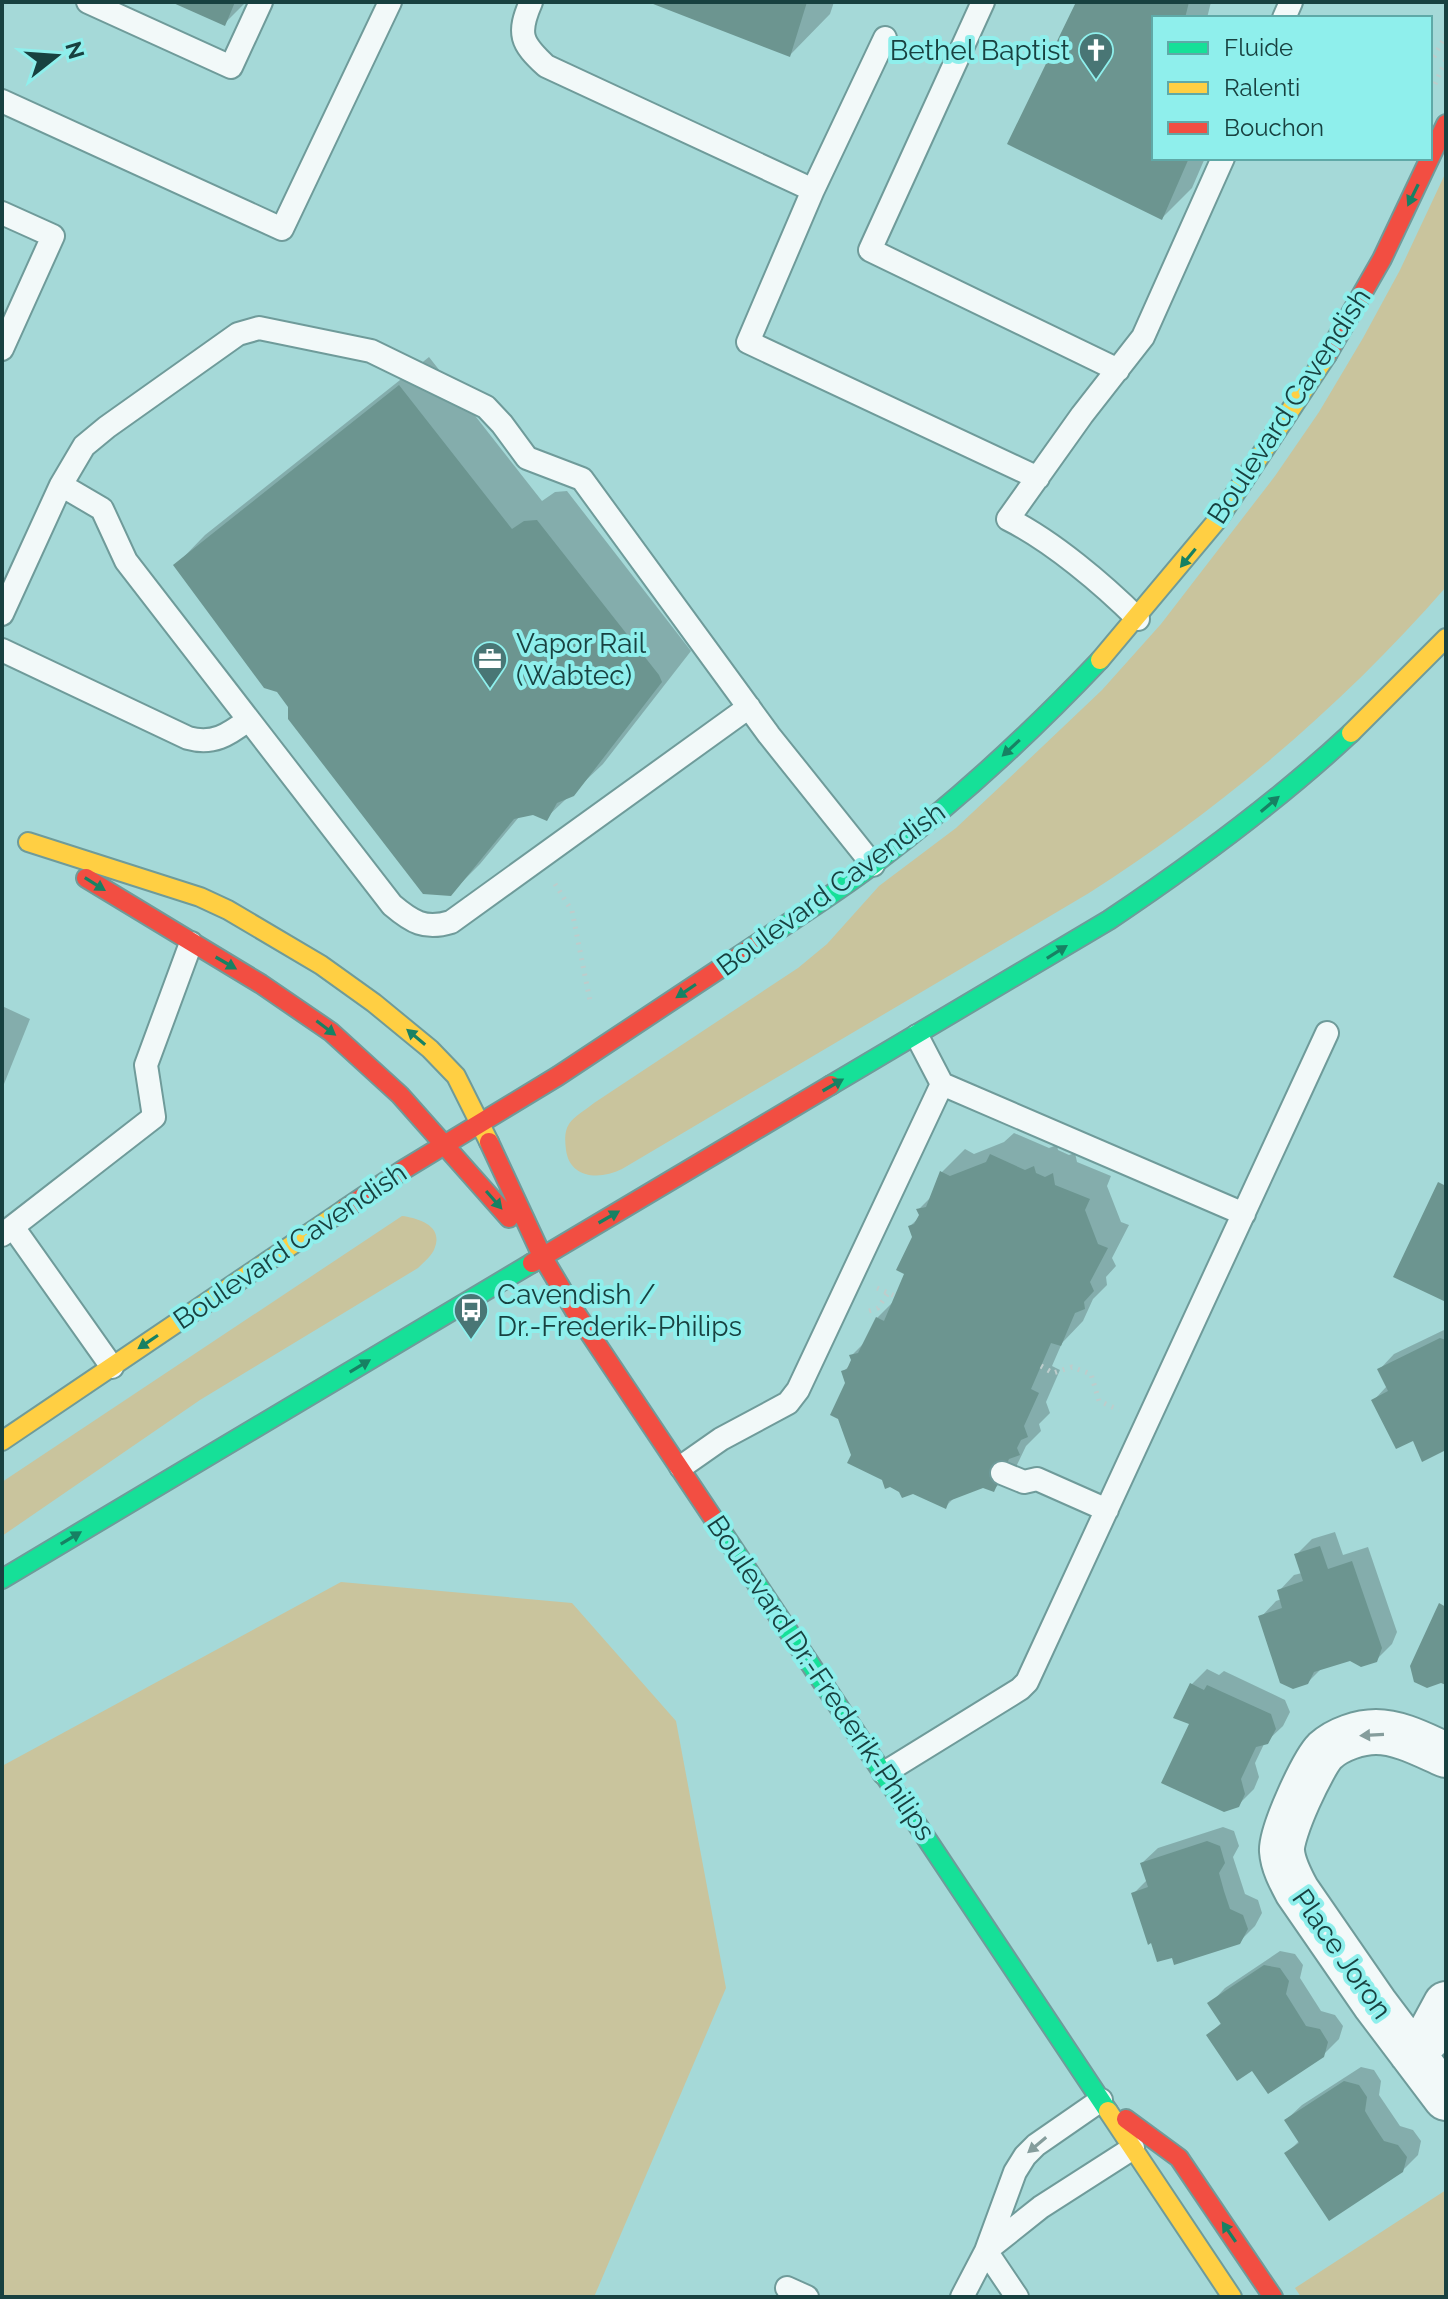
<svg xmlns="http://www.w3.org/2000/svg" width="1448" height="2299" font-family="Raleway,sans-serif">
  <rect width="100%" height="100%" fill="#a5d9d8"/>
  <path fill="#c9c49d" d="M1446,172V587C1343,705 1221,809 1089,893L622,1169C600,1180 570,1179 566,1150C565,1141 564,1132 569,1124C574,1116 587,1109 594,1103L798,968L827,944L879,886L956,828L1023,765L1102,690L1161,624L1275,476L1319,412L1363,338L1400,270Z
    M402,1216C417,1218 443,1225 435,1247C433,1255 424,1262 418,1268L200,1400L2,1536V1482Z
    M341,1582L572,1603L676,1721L726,1988L594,2297H2V1766Z
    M1446,2190V2297H1301L1295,2288Z"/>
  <path fill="#0003" d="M176,2H246L225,23Z
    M653,2H834L830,14L790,55Z
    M1078,2H1211L1207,18H1154V158H1205L1192,188L1162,218Z
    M429,357L542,501L555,492L567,491L691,651L603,764L546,818L533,813L519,817L480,864L450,894L290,706L176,565L205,535Z
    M2,1006L30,1019L2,1089Z
    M1014,1133L1049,1148L1057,1145L1058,1150L1069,1155L1075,1153L1077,1162L1111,1176L1107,1186L1121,1222L1129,1225L1112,1258L1116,1266L1106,1277L1107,1285L1093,1299L1083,1321L1062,1343L1052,1366L1060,1370L1046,1402L1050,1413L1039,1424L1041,1431L1026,1446L1016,1467L993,1490L983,1486L956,1496L946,1506L913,1492L901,1490L853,1455L847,1383L843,1372L852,1363V1355L867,1340L877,1318L895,1300L907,1273L914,1237L910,1226L921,1216L918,1210L933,1195L942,1172L965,1149L974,1154L1004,1142Z
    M1446,1329V1448L1413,1438L1374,1400L1387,1386L1379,1370L1394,1354Z
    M1335,1532L1343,1555L1368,1547L1397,1632L1392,1644L1376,1660L1350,1658L1323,1667L1307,1683L1261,1617L1276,1601L1282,1599L1279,1591L1294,1575L1302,1573L1296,1555L1312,1539Z
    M1207,1669L1219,1675L1224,1671L1285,1700L1290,1712L1283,1726L1264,1744L1255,1763L1259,1777L1254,1789L1238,1805L1191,1723L1192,1684Z
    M1223,1827L1234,1831L1239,1846L1233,1857L1245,1894L1258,1900L1262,1913L1255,1926L1239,1942L1134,1893L1148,1879L1142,1863L1158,1848Z
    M1280,1951L1295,1954L1303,1965L1300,1978L1321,2011L1335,2015L1343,2026L1339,2039L1323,2055L1252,2068L1209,2035L1222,2022L1210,2004L1225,1988Z
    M1361,2067L1374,2070L1381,2081L1379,2095L1400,2126L1413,2130L1421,2141L1418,2155L1402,2171L1287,2153L1300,2140L1286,2120L1302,2105Z"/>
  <path fill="#6c9590" d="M171,2H235L225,26Z
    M648,2H807L790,57Z
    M1076,2H1189L1185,18H1154V158H1189L1162,220L1007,144Z
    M399,385L512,529L524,521L537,520L659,675L662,682L574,796L557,803L547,821L533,815L514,819L451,896L423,894L288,719V707L277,692L264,688L173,565Z
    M990,1154L1025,1170L1034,1166L1036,1173L1045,1177L1053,1173L1055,1185L1090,1199L1085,1210L1098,1244L1108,1248L1090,1282L1094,1291L1084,1302L1085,1309L1075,1313L1061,1346L1051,1343L1031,1389L1039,1393L1024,1426L1028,1437L1021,1440L1017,1448L1020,1455L1009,1459L994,1492L983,1488L949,1501L946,1509L913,1494L902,1498L899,1492L890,1487L885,1489L882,1480L847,1463L851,1455L838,1419L830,1415L845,1383L841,1371L847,1369L851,1360L849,1355L858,1353L876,1317L884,1321L904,1274L896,1270L912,1237L908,1226L914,1224L919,1215L916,1209L926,1207L940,1171L950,1176L986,1162Z
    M1438,1182L1446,1186V1302L1393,1277Z
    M1440,1338L1446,1340V1450L1422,1462L1413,1441L1396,1449L1371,1400L1388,1391L1377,1369Z
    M1320,1546L1328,1569L1352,1561L1382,1648L1377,1662L1361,1667L1350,1661L1314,1672L1308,1684L1293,1689L1280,1683L1258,1616L1282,1608L1277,1590L1303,1581L1294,1554Z
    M1439,1603L1446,1607V1685L1441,1683L1427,1688L1414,1682L1410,1666Z
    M1190,1683L1204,1690L1207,1685L1271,1714L1276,1729L1268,1744L1256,1747L1241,1779L1245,1794L1239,1807L1224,1812L1161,1783L1189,1724L1173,1718Z
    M1207,1841L1220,1846L1225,1863L1219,1873L1224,1891L1230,1909L1243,1915L1248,1929L1240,1944L1174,1965L1172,1958L1157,1962L1151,1943L1148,1945L1131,1893L1148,1887L1140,1863Z
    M1264,1965L1280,1968L1289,1981L1286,1994L1306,2026L1320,2029L1328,2042L1324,2057L1268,2094L1252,2071L1237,2081L1206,2035L1221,2024L1207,2003Z
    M1344,2081L1359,2085L1367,2097L1365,2111L1374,2126L1384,2141L1398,2145L1407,2157L1403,2172L1329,2221L1284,2153L1299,2143L1284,2120Z"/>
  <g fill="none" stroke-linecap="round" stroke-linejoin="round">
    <g stroke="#6f9b9a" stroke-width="26">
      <path id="lane" d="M88,2L231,67L261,2
        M531,2C517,34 521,43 546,66L813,190L885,38
        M983,2L870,250L1118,370
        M1284,18L1291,2
        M2,101L282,229L390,2
        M813,190L748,342L1038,478
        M2,213L53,236L2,349
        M61,485L102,509L126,561L392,905C412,922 425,930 451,922L749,707
        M2,614L61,485L84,446L107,427L238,334L259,328L371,351L486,407L502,424L527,458L582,479L769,735L873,865
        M1138,619C1103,584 1052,541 1008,519L1082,415L1143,337L1223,158
        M2,650L188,738C213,745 228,735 248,720
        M917,1036L942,1084
        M13,1227L112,1367
        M2,1235L154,1117L146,1065L191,943
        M681,1467L721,1439L788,1403L798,1390L942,1084L1244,1214
        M1002,1473L1024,1482L1037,1479L1107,1510
        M884,1773L1020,1689L1027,1682L1327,1033
        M987,2250L1041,2207L1133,2148
        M986,2251L1017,2297
        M787,2288L807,2297
        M962,2297L986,2251L1015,2172L1025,2156L1036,2145L1101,2100"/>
    </g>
    <g stroke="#6f9b9a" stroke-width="48">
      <path id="street" d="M1446,1755C1425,1746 1400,1732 1376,1732C1360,1732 1338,1739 1325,1751C1313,1763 1280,1834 1282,1851C1283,1865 1290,1878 1297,1891L1375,2004L1446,2098
        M1411,2052L1427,2039L1446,2004"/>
    </g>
    <g stroke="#6f9b9a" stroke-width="22">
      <path id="fast" d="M754,946C794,919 836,893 874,864C955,803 1030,734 1100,660
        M831,1085L1109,920C1194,863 1276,803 1351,733
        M721,1530L1108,2111
        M2,1579L532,1263"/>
    </g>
    <g stroke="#6f9b9a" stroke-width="22">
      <path id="slow" d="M1100,660L1219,518L1327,355
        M1351,733L1446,638
        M28,842L200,897L228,910L321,965L374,1003L430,1049L456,1076L489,1142
        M2,1441L345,1209
        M1108,2111L1232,2297"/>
    </g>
    <g stroke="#6f9b9a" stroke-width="22">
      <path id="jam" d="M1327,355L1382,259L1446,124
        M86,878L261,984L331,1032L400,1095L509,1218
        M489,1142L542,1256L576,1313L721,1530
        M345,1209L403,1170L558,1076L754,946
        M532,1263L831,1085
        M1126,2119L1179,2158L1273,2297"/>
    </g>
    <path stroke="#bdcdcc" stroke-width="5" stroke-dasharray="2 6" stroke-linecap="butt" d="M1430,64L1446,35
      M1435,84L1446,60
      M555,884L572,911L590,1001
      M877,1288L895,1296
      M869,1311L878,1308L888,1293
      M1041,1366L1053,1373L1072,1367L1091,1374L1099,1401L1119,1410"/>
    <use href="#lane" stroke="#f2f9f9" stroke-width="22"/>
    <use href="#street" stroke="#f2f9f9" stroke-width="44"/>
    <use href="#fast" stroke="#16e098" stroke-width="18"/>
    <use href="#slow" stroke="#ffcf43" stroke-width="18"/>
    <use href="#jam" stroke="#f24e42" stroke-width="18"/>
  </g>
  <defs><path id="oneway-solid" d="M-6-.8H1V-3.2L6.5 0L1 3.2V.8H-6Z" transform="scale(2)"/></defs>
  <g fill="#178163">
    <use href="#oneway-solid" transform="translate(1413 195) rotate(116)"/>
    <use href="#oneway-solid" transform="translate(1188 558) rotate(129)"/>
    <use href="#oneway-solid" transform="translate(1011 748) rotate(137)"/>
    <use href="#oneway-solid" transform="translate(1270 804) rotate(-40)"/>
    <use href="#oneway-solid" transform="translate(95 884) rotate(32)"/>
    <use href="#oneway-solid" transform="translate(1057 952) rotate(-32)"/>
    <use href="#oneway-solid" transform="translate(226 963) rotate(30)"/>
    <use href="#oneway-solid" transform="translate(686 991) rotate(146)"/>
    <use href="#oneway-solid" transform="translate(326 1028) rotate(37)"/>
    <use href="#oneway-solid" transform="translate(416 1037) rotate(-140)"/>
    <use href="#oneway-solid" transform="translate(833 1085) rotate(-30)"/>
    <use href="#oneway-solid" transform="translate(494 1200) rotate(49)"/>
    <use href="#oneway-solid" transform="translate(609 1217) rotate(-30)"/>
    <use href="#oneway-solid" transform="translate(148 1342) rotate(146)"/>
    <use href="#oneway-solid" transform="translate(360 1366) rotate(-31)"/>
    <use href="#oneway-solid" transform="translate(71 1538) rotate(-31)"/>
    <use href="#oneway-solid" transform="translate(1229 2232) rotate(-124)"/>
  </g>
  <g fill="#859d9c">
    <use href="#oneway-solid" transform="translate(1372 1735) rotate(177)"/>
    <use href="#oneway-solid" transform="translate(1037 2145) rotate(140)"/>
  </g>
  <defs>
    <g id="church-pin" transform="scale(1.8)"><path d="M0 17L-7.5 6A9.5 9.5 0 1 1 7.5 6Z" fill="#497675" stroke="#8fefec"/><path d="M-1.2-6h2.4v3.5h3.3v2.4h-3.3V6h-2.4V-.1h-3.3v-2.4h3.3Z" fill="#fff"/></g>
    <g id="office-pin" transform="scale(1.8)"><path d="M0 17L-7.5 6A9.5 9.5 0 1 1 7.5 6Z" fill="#497675" stroke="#8fefec"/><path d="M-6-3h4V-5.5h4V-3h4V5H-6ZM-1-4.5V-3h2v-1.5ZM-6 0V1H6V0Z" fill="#fff"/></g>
    <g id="bus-pin" transform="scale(1.8)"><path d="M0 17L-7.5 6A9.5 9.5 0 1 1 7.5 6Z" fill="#497675" stroke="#8fefec"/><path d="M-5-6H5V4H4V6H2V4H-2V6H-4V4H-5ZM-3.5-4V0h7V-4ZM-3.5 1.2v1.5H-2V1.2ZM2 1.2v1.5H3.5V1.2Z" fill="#fff"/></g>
  </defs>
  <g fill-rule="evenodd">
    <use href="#church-pin" x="1096" y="50"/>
    <use href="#office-pin" x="490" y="659"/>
    <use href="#bus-pin" x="471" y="1310"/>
  </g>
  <g text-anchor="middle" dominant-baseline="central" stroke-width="8" stroke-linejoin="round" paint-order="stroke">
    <g font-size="28" fill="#184140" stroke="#8fefec" text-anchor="start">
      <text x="1070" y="50" text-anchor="end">Bethel Baptist</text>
      <text x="516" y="643">Vapor Rail<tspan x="516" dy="32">(Wabtec)</tspan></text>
      <text x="497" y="1294">Cavendish /<tspan x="497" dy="32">Dr.-Frederik-Philips</tspan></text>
    </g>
    <g font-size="28" fill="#184140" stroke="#8fefec">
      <text transform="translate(1289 406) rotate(-57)">Boulevard Cavendish</text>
      <text transform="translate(831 889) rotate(-36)">Boulevard Cavendish</text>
      <text transform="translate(290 1246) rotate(-34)">Boulevard Cavendish</text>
      <text transform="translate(821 1678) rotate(56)">Boulevard Dr.-Frederik-Philips</text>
      <text transform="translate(1342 1954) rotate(55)">Place Joron</text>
    </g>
  </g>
  <rect width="1448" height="2299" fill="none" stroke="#184140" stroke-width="8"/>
  <rect x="1152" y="16" width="280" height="144" fill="#8fefec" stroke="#5fa9a7" stroke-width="2"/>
  <rect x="1168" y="42" width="40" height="12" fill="#16e098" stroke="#5fa9a7" stroke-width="2"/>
  <text x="1224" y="56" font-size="24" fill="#184140">Fluide</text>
  <rect x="1168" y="82" width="40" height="12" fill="#ffcf43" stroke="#5fa9a7" stroke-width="2"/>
  <text x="1224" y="96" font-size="24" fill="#184140">Ralenti</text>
  <rect x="1168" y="122" width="40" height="12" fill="#f24e42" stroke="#5fa9a7" stroke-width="2"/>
  <text x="1224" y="136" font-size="24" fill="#184140">Bouchon</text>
  <g transform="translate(56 56) rotate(73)" stroke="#8fefec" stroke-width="6" paint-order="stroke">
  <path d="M0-6L14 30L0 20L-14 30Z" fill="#184140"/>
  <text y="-12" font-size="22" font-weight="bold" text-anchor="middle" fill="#184140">N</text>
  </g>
</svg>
